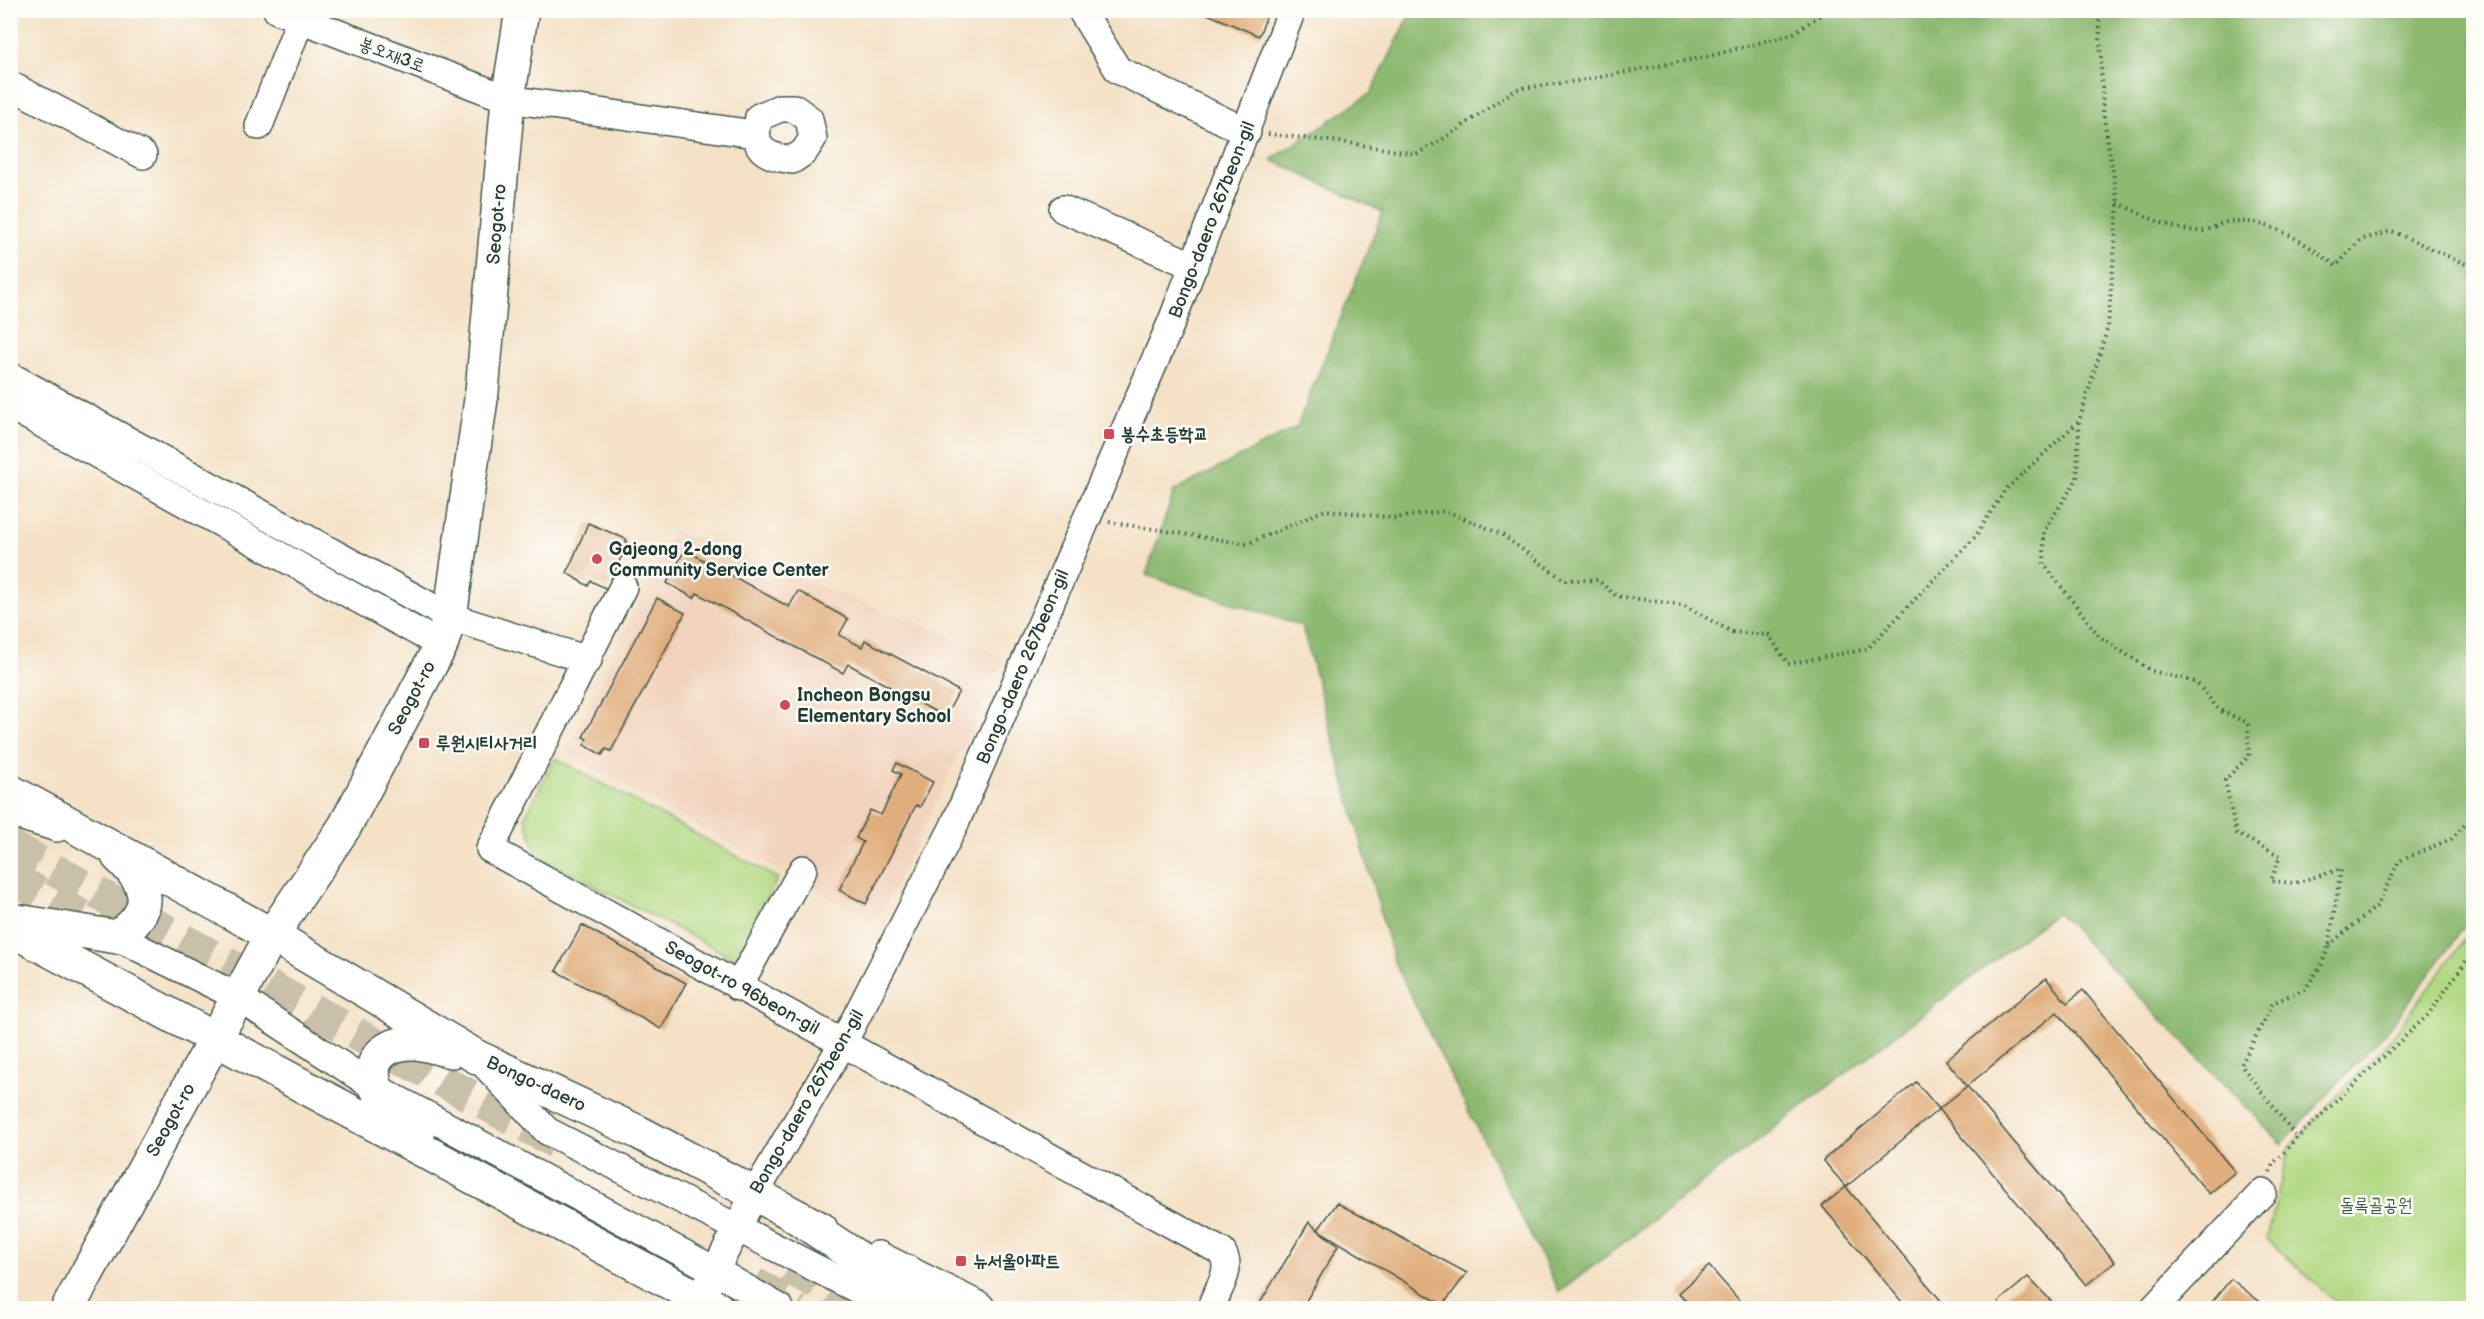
<svg xmlns="http://www.w3.org/2000/svg" width="2484" height="1319" font-family="'Balsamiq Sans','Poor Story',sans-serif">
  <rect width="100%" height="100%" fill="#fdfcf7"/>
  <filter id="ink" filterUnits="userSpaceOnUse"><feTurbulence type="fractalNoise" baseFrequency=".0167" numOctaves="2"/><feDisplacementMap in="SourceGraphic" scale="12" xChannelSelector="R" yChannelSelector="G"/><feConvolveMatrix kernelMatrix="1 2 1 2 8 2 1 2 1" color-interpolation-filters="sRGB"/></filter>
  <filter id="wash" filterUnits="userSpaceOnUse"><feTurbulence type="fractalNoise" baseFrequency=".008" numOctaves="4" result="noise"/><feDisplacementMap in="SourceGraphic" scale="24" xChannelSelector="R" yChannelSelector="G"/><feGaussianBlur stdDeviation="1.35" result="paint"/><feColorMatrix in="noise" values="0 0 0 0 0 0 0 0 0 0 0 0 0 0 0 0 0 1.4 0 .05"/><feComposite in="paint" operator="in"/></filter>
  <g filter="url(#wash)">
    <rect width="100%" height="100%" fill="#f4e1c6"/>
    <path fill="#f2d4be" d="M673,530L1006,657L876,924L565,753Z"/>
    <path fill="#b2d983" stroke="#688b5c" stroke-width="1.5" d="M555,758L778,878L735,959L537,856L525,817Z
      M2473,928V1308H2342L2267,1239L2289,1148L2395,1033Z"/>
    <path fill="#8db971" stroke="#567b52" stroke-width="1.5" d="M1412,11H2473V915L2391,1026L2282,1144L2057,912L1559,1292L1394,962L1302,626L1146,575L1174,491L1297,427L1383,212L1271,160L1371,93Z"/>
    <g id="blocks">
      <path fill="#e0ad7b" d="M1198,10H1269L1259,36Z
        M588,523L626,539L627,544L607,589L591,581L588,586L567,573Z
        M685,550L789,607L798,591L848,619L839,635L862,647L865,640L959,691L945,717L848,664L843,673L697,593L694,598L667,583Z
        M657,598L685,613L611,751L606,749L602,755L584,745L587,739L583,737Z
        M897,763L933,782L920,807L916,805L866,904L839,890L863,842L856,838L870,810L881,815L901,774L893,770Z
        M582,925L686,983L661,1029L556,971Z
        M2046,978L2067,1003L2083,990L2235,1172L2209,1194L2057,1012L1967,1086L1946,1060Z
        M1916,1082L1939,1109L1846,1187L1823,1160Z
        M1967,1086L2115,1262L2086,1285L1939,1109Z
        M1846,1187L1947,1308H1907L1822,1206Z
        M1337,1203L1467,1273L1443,1305L1318,1230L1338,1246L1302,1308H1257L1309,1222L1318,1230Z
        M1709,1266L1746,1308H1693L1679,1293Z
        M2028,1277L2058,1308H2003L1998,1302Z
        M2231,1279L2268,1308H2220L2212,1302Z"/>
    </g>
  </g>
  <g filter="url(#ink)">
    <use href="#blocks" fill-opacity="0" stroke="#3f564a" stroke-width="1.5"/>
    <g fill="none" stroke-linecap="round" stroke-linejoin="round">
      <path stroke="#c9c0a9" stroke-width="33" stroke-dasharray="33 16" stroke-linecap="butt" d="M10,846L561,1145
        M10,877L117,935
        M788,1268L863,1308
        M754,1284L800,1308"/>
      <g stroke="#3f564a" stroke-width="30">
        <path id="minor" d="M277,10L508,99L754,134
          M1081,10L1118,70L1247,132
          M10,85L143,155
          M780,108H794L809,119L813,138L804,152L792,160C763,156 751,148 759,117Z
          M259,126L304,10
          M1063,209L1194,266
          M10,376L450,617L588,660
          M10,406L441,645
          M623,587L490,849L1222,1252C1234,1271 1216,1290 1211,1308
          M10,813L57,828
          M117,937L238,997L376,1088L716,1271L780,1308
          M738,987L803,869
          M484,1064L547,1131L894,1308
          M696,1308L754,1195L843,1043L954,826L1172,321L1292,10
          M2154,1308L2263,1192"/>
      </g>
      <g stroke="#3f564a" stroke-width="36">
        <path id="major" d="M10,791L272,935L477,1057L638,1132L821,1229
          M11,920L117,937C156,910 150,886 118,856
          M10,929L717,1308
          M418,1136C405,1124 382,1103 376,1087C365,1057 388,1042 416,1043C428,1044 440,1049 452,1051
          M878,1258L978,1308
          M68,1308L272,935L345,826L441,645L450,617L482,392L508,99L522,10"/>
      </g>
      <g stroke="#3f564a" stroke-width="36">
        <path id="highway" d="M795,1216L920,1299L939,1308"/>
      </g>
      <path stroke="#3f564a" stroke-width="4" stroke-dasharray="1.5 4.5" stroke-linecap="butt" d="M1268,134L1349,143L1416,154L1448,136L1516,89L1585,80L1710,56L1792,34L1828,10
        M2118,203C2143,215 2173,231 2201,231C2210,231 2218,223 2227,222C2268,217 2305,242 2336,266L2360,240L2392,231L2474,268
        M2079,422L2077,479L2044,531V564L2100,637L2152,671L2196,682L2219,710L2248,723L2249,756L2225,780L2236,833L2280,856L2271,881L2295,883L2341,869L2329,945L2321,966L2305,989L2273,1003L2241,1065L2297,1138
        M1109,522L1247,544L1325,510L1395,518L1446,511L1501,534L1564,580H1598L1616,596L1683,605L1732,632L1769,635L1788,664L1867,649L1975,537L2005,490L2079,421L2108,327L2118,203L2103,112L2099,10
        M2329,945L2377,906L2399,861L2451,839L2474,816
        M2270,1172L2273,1164L2297,1138L2428,1015L2474,950"/>
      <use href="#minor" stroke="#fff" stroke-width="27"/>
      <use href="#major" stroke="#fff" stroke-width="33"/>
      <use href="#highway" stroke="#fff" stroke-width="33"/>
    </g>
  </g>
  <g fill="#d1495b" stroke="#fdfcf7" stroke-width="2">
    <rect x="1103" y="428" width="12" height="12" rx="3"/>
    <circle cx="597" cy="559" r="6"/>
    <circle cx="785" cy="705" r="6"/>
    <rect x="418" y="737" width="12" height="12" rx="3"/>
    <rect x="955" y="1255" width="12" height="12" rx="3"/>
  </g>
  <g text-anchor="middle" dominant-baseline="central" stroke-width="5" stroke-linejoin="round" paint-order="stroke">
    <g font-size="18" fill="#1f3d34" stroke="#fdfcf7">
      <text transform="translate(392 55) rotate(21)">봉오재3로</text>
      <text transform="translate(1212 220) rotate(-69)">Bongo-daero 267beon-gil</text>
      <text transform="translate(497 224) rotate(-85)">Seogot-ro</text>
      <text transform="translate(1023 667) rotate(-67)">Bongo-daero 267beon-gil</text>
      <text transform="translate(412 698) rotate(-62)">Seogot-ro</text>
      <text transform="translate(742 988) rotate(29)">Seogot-ro 96beon-gil</text>
      <text transform="translate(536 1084) rotate(25)">Bongo-daero</text>
      <text transform="translate(807 1102) rotate(-60)">Bongo-daero 267beon-gil</text>
      <text transform="translate(171 1120) rotate(-61)">Seogot-ro</text>
    </g>
    <g font-size="18" font-weight="bold" fill="#1f3d34" stroke="#fdfcf7" text-anchor="start">
      <text x="1121" y="434">봉수초등학교</text>
      <text x="609" y="549">Gajeong 2-dong<tspan x="609" dy="21">Community Service Center</tspan></text>
      <text x="797" y="695">Incheon Bongsu<tspan x="797" dy="21">Elementary School</tspan></text>
      <text x="436" y="743">루원시티사거리</text>
      <text x="973" y="1261">뉴서울아파트</text>
    </g>
    <g font-size="18" fill="#3c5c44" stroke="#fdfcf7">
      <text x="2376" y="1205">돌록골공원</text>
    </g>
  </g>
  <rect width="2484" height="1319" fill="none" stroke="#fdfcf7" stroke-width="36"/>
</svg>
